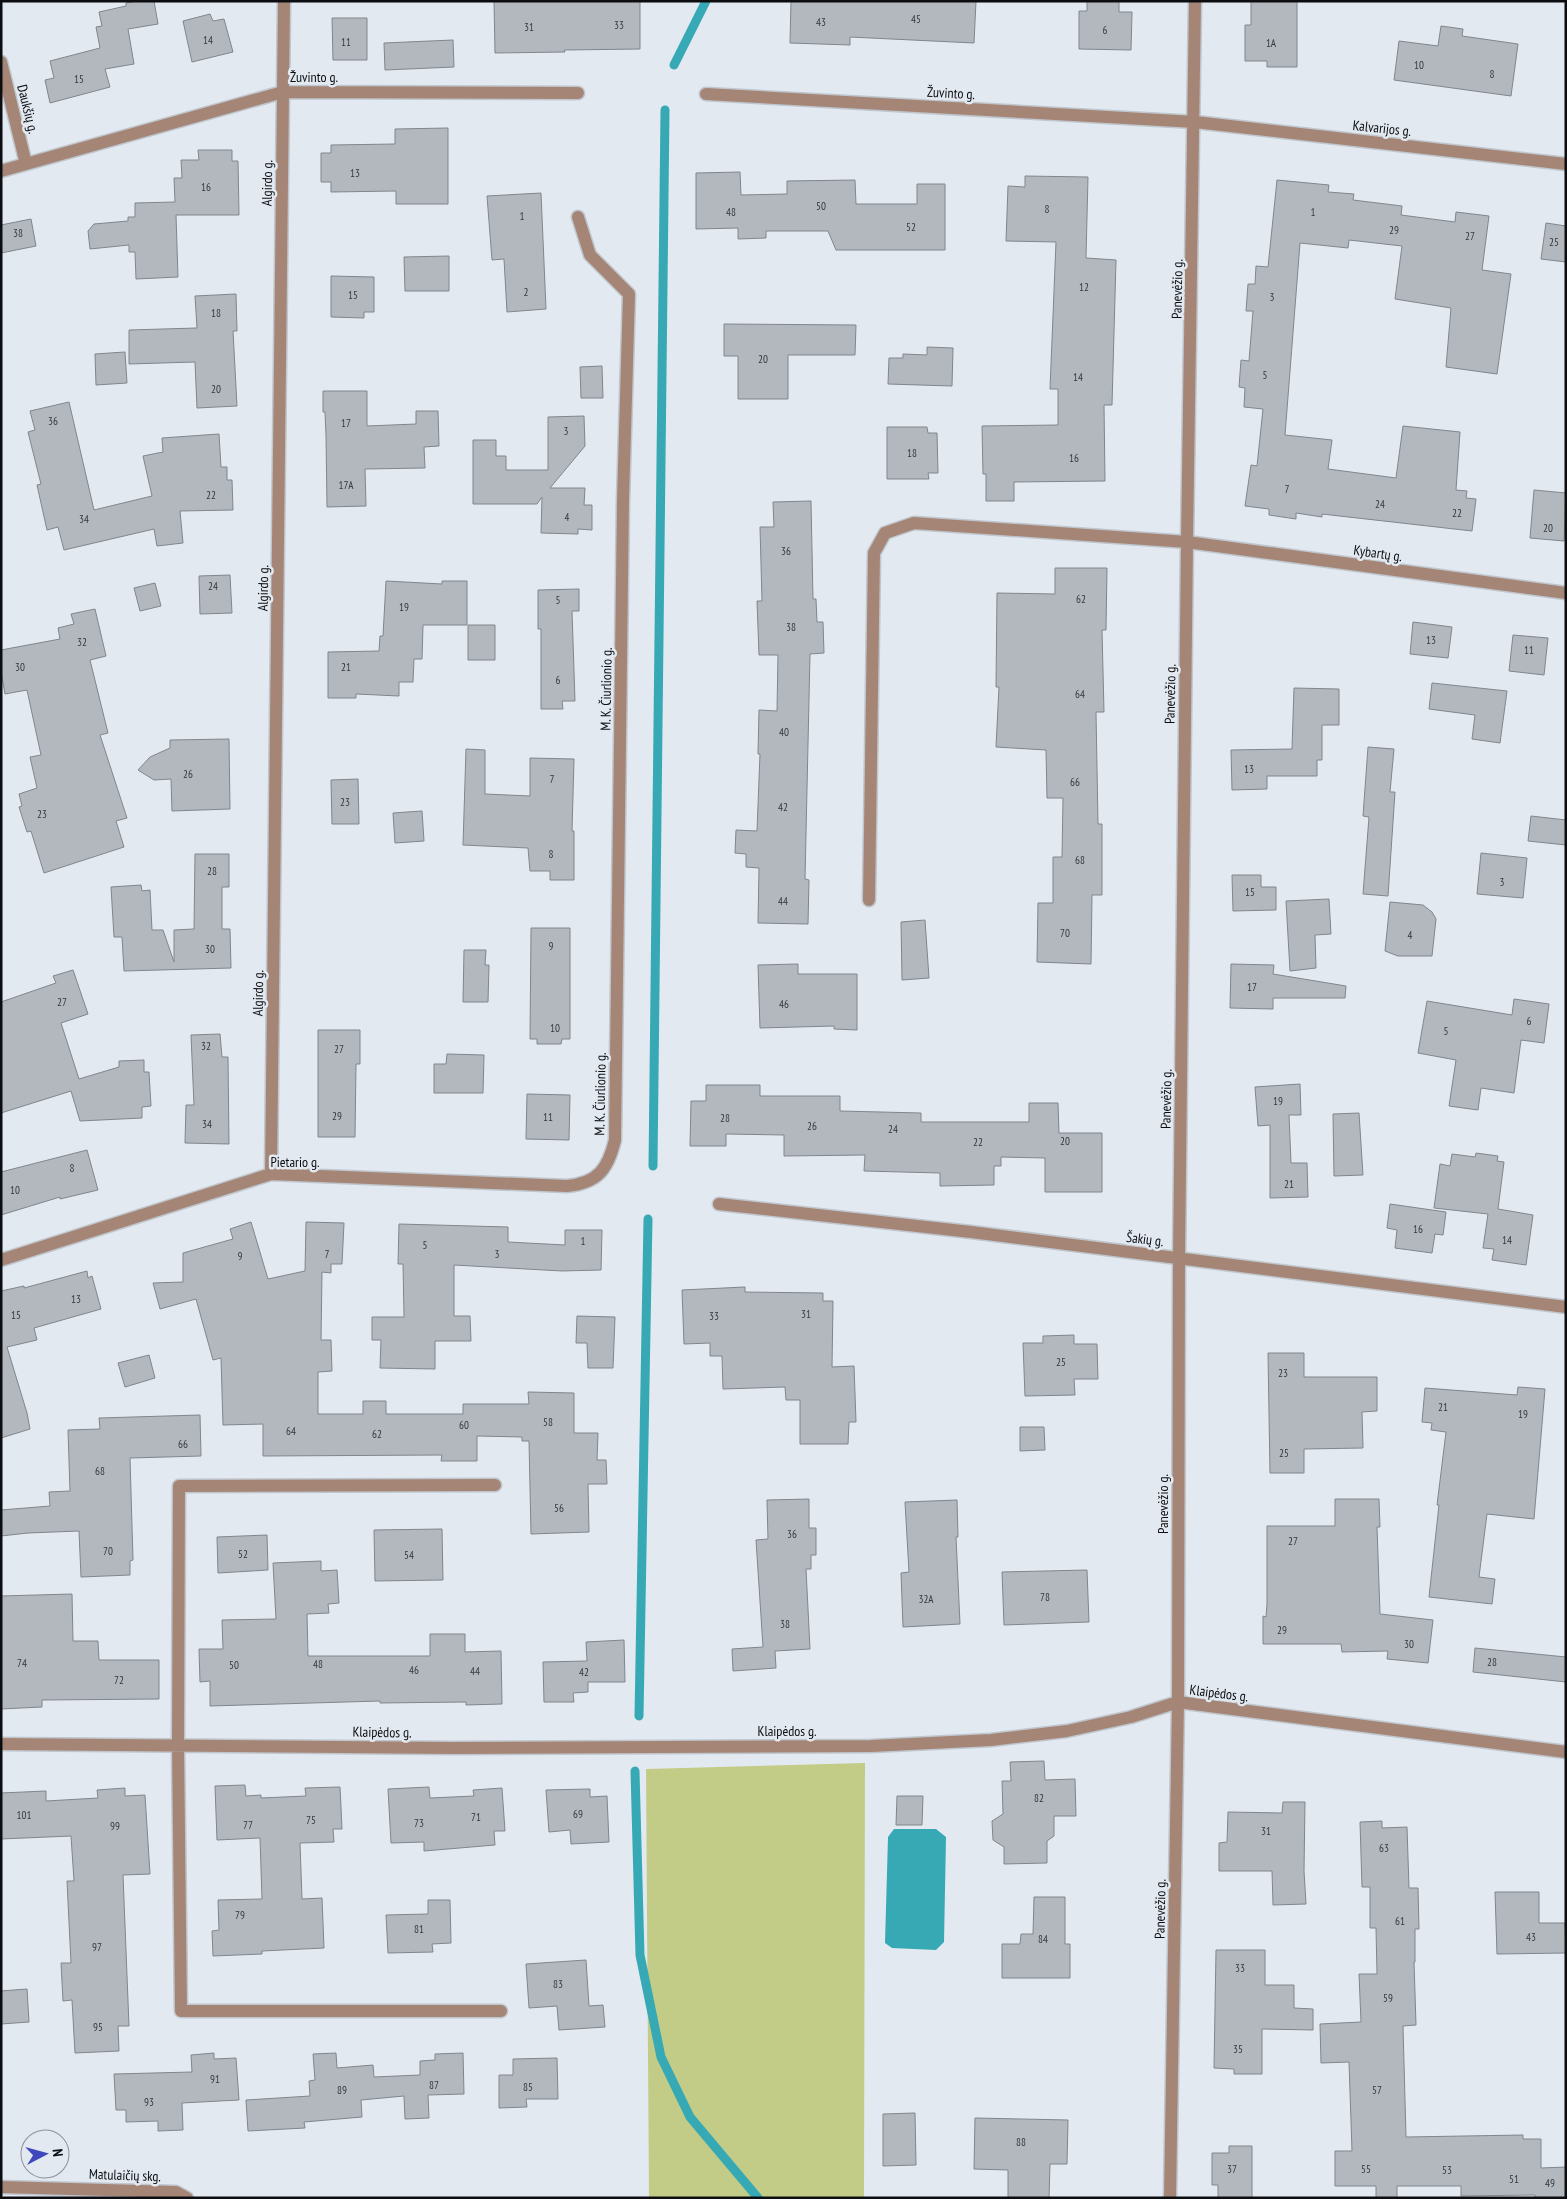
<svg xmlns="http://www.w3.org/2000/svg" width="1567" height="2199" font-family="'PT Sans Narrow',sans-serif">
  <rect width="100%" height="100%" fill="#e3e9f1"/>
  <path fill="#c2cc87" d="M865,1763L864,2198H649L646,1769Z"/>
  <path fill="#37a9b4" d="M894,1829H936L946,1837L944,1942L936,1950L892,1948L885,1943L888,1837Z"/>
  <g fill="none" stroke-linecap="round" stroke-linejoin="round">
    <path stroke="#37a9b4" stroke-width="9" d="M674,65L706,1
      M653,1166L665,110
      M639,1716L648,1219
      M635,1771L640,1955L661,2057L690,2117L758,2198"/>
  </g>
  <path fill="#b3b8bf" stroke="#81868d" d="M137,1H154L158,24L128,29L134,64L105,69L110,87L50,103L45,80L54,78L50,61L100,48L96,27L102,26L99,12L126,6V3Z
    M494,1H640V49L564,50L565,52L495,53Z
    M791,1H976L974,43L850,37V45L790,43Z
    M1087,1H1119V12H1132L1131,50L1079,49V11H1087Z
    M1251,1H1297V67H1267V61H1245V25H1251Z
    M210,14L213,21L224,19L233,52L192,62L183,21Z
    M332,18H367V60H333Z
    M1441,26L1463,29L1462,36L1518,44L1511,96L1394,80L1399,41L1438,46Z
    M453,40L454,67L385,70L384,43Z
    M448,128V204H396V191L331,192V182H321V153H331V145L395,144V129Z
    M198,150H232V161H238L239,215H176L178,277L136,279L135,252H129V245L90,249L88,231L94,224L128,221V217H135V203L175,202L174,178H182L181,160H199Z
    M740,172L741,195L787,194V181L855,180L856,204H917V184H945V250H836L828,231H766V238L738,239V228L696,229V173Z
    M1025,176L1088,177L1086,258L1116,260L1112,405H1104L1105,481L1014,482V501H986V474H983L982,426L1058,425V389H1050L1056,242L1006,241L1008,186L1025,187Z
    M1277,180L1329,185L1328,192L1354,194L1353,200L1402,206L1401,215L1455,222L1456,212L1489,216L1482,270L1511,274L1497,374L1446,367L1451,308L1395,299L1402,246L1349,240L1348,248L1300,243L1285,435L1332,440L1328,469L1396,478L1403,426L1460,432L1456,490L1467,491L1466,498L1476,499L1472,531L1322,514V517L1296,513V519L1269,515V509L1245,506L1251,465L1257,466L1263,409L1244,407L1245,388L1239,387L1241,360L1249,361L1253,311H1246L1248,284H1255L1256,266L1268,267Z
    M541,193L546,309L507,312L504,259L492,260L487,196Z
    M31,219L36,246L1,253V225Z
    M1546,223L1566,226V262L1541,259Z
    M449,256V291H405L404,257Z
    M331,276L374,277V312H364V318L331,317Z
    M236,294L237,331H233L237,406L197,408L195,362L129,364V330L197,328L195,296Z
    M724,324L856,325L855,355H788V399H738V356H724Z
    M927,347L953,348L952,386L888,384L889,358H903V354L927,355Z
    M125,352L127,383L96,385L95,354Z
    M602,366L603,398H581L580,367Z
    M323,391H367V426L416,424V411H438L439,446L424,447L425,468L365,469L366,506L327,507L326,435L325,412H323Z
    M69,402L94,510L152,496L143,456L163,452L162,438L219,434L221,467H227V480H232L233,510L180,511L183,543L157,546L154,529L64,550L58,527L47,530L37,485L41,484L28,432L35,430L30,411Z
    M584,416L585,446L550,488H585L584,505H592V530L578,529V534L541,533L542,497L537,504H473V440H496V456H506V470H548V417Z
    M887,427H927L928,433H937L938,473H928L929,479H887Z
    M1534,490L1566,493L1564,541L1530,538Z
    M811,501L813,599H816L817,622H823L824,653L810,654L805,879L809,880L808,924L758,923L759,868L746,867V854L735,853L736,830L757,831L760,754H758L759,710L777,711L778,655H759L757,601H762L760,527H774L773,502Z
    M1055,568H1107L1106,630H1102L1104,712H1096L1098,824H1102V895H1092L1091,964L1037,962L1038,903H1053V857H1062L1063,798H1047L1046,750L996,747L999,687H996L997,593L1055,594Z
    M230,575L232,613L200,614L199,576Z
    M386,581L442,584V581H467V625H423L422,659H414L413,682H399V696L356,694V698H328V652L379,651L380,636H383Z
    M155,583L161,606L140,611L134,588Z
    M579,589V611H572L575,701H562L563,709H541V629H538V590Z
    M95,609L106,656L90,660L108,733L100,735L127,818L116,821L124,847L44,873L31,831L27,832L19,807L22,806L19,794L37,788L30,757L41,755L27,690L5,694L1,672V650L60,639L58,628L74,624L71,614Z
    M1413,622L1452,627L1448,658L1410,654Z
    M468,625H495V660H468Z
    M1513,635L1548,638L1544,675L1509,671Z
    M1432,683L1507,691L1500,743L1472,739L1475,715L1429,709Z
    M1294,688L1339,689V725H1322V760H1317V776H1267V789L1232,790L1231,750L1292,749Z
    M229,739L230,809L172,811L171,779L154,780L138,770L150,757L170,748V740Z
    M1368,747L1394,749L1390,792H1395L1388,896L1363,894L1369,817L1363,816Z
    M466,749L485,750V794L530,796V758L574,759L572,831H574V880H550V871H530L528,848L463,845Z
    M358,779L359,824H332L331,780Z
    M422,811L424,841L395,843L393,813Z
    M1531,816L1566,820V845L1528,841Z
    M1481,853L1527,858L1523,898L1477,894Z
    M195,854H229V887H222V929H230L231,968L124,971L122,937H114L111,887L141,885L142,891L150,890L152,930H163L174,962V930L194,929Z
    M1232,875H1261V887H1276V910L1233,911Z
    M1329,899L1331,934L1315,935L1316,968L1290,971L1286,901Z
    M1390,902L1423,905L1432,912L1436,919L1432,956H1398L1385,951Z
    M925,920L929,978L902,980L901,922Z
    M531,928H570V1039H562L561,1044H537V1039H530Z
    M464,950H486L485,965H489L488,1002H463Z
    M798,964V974H857V1030L834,1029V1026L760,1028L758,965Z
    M1231,964L1274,965L1273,974L1346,986L1345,998H1273V1009L1230,1008Z
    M73,970L88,1014L61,1023L79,1079L119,1067V1061L144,1060V1072H149L151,1106L142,1107V1118L80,1121L71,1091L1,1113V1002L56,983L53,976Z
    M1514,999L1549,1004L1544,1043L1521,1040L1514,1093L1481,1088L1478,1110L1449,1106L1456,1060L1418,1053L1427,1001L1512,1015Z
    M318,1030H360V1064H356L355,1137H318Z
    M220,1034L222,1057H228L229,1144L185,1143L186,1105H194L191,1035Z
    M447,1054L484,1055L483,1093H434V1064H446Z
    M1300,1084L1301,1115H1289L1291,1163H1307L1308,1197L1270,1198V1125L1258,1126L1255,1087Z
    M706,1085H760V1096H840V1111L921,1113V1122H1029V1103H1058L1059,1133H1102V1192H1045V1158L1001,1157V1166H994V1185L940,1186V1173L864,1171L865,1155L784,1156V1135L726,1134V1146H690L691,1101H706Z
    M527,1094L570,1095L569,1140L526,1139Z
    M1359,1113L1363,1175L1334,1176L1333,1114Z
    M87,1150L98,1190L60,1199V1197L1,1215V1172Z
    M1476,1153L1498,1156L1497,1161L1504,1162L1498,1209L1533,1215L1526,1265L1492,1260L1494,1249L1483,1248L1488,1214L1434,1208L1440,1164L1450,1166L1452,1154L1475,1157Z
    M1390,1204L1446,1212L1443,1235L1435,1234L1432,1253L1395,1248L1397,1230L1387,1228Z
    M251,1222L268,1279L305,1271L306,1222L344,1223L342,1264H331V1273L322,1272L321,1340H331L332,1371L318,1372V1414H363V1401H386V1414H463V1404H529L528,1392L574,1393V1433H598L597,1460H606L607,1484H588L589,1532L531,1534L529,1441H522V1437L477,1436V1461H441L442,1455L263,1456V1424L223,1425L221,1358L213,1360L196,1299L160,1309L153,1283L183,1282V1253L233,1239L230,1229Z
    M399,1224L508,1227V1242L565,1245V1230H602L601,1270L562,1271L454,1265V1316H470L471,1341H435V1369L380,1368L381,1340H372V1317H404L403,1264H398Z
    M87,1271L88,1278L92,1276L101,1309L34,1328L37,1340L7,1347L27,1413L30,1429L1,1438V1291L24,1286V1288Z
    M745,1287V1292L823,1293V1301H833L832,1367L854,1366L856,1422H849L848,1444H800V1400H786L785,1387L723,1389L722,1356H710V1343L684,1344L682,1290Z
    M577,1316L615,1317L613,1368H588L587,1343H576Z
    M1074,1335V1344H1097L1098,1379H1074L1075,1395L1025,1396L1023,1343H1043V1336Z
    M1268,1353H1304V1377H1377V1411L1362,1412L1363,1448L1304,1449V1473H1270Z
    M149,1355L155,1378L125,1387L118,1363Z
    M1518,1387L1545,1389L1534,1519L1487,1514L1479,1577L1495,1579L1492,1604L1429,1597L1439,1505H1437L1446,1432L1431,1430L1432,1423L1422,1422L1425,1388L1517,1395Z
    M200,1415L201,1456L130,1458L133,1560L130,1561V1575L81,1577L79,1531L28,1533L1,1536V1510L50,1506L49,1492L70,1491L68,1430L100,1429L99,1418Z
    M1020,1427H1044L1045,1450L1020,1451Z
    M809,1499V1528H816V1555H811V1569H806L810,1649L775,1651L776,1668L733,1671L732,1649L763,1647L756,1540L768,1539L767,1500Z
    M1335,1499H1379L1380,1527H1377L1380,1614L1433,1620L1428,1663L1387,1659L1388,1651L1342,1652L1341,1644H1263V1616L1266,1617L1267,1604V1526H1335Z
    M957,1500L958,1537H956L960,1624L903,1627L901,1573L909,1572L905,1502Z
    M442,1529L443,1580L375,1581L374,1530Z
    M267,1535L268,1570L218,1573L217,1537Z
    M321,1561V1571L337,1570L339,1603L328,1604L329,1613L307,1614L308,1656H430V1634H465V1652L501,1651L502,1704L466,1705V1702L380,1703V1701L210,1706V1681L200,1682L199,1649H223L222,1620L276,1619L273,1563Z
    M1087,1570L1089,1622L1004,1625L1002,1572Z
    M72,1594L73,1641H98L99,1660H159V1699L42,1700V1707L1,1709V1596Z
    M624,1640L625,1682H588V1692L573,1693L574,1702H544L543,1662L587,1661L586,1642Z
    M1475,1648L1566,1657V1682L1473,1672Z
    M1044,1761L1045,1780L1075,1779L1076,1816H1054V1836L1047,1841V1863L1004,1864V1847L993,1840L992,1821L1003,1814L1002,1781H1011L1010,1762Z
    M245,1785L246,1796L261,1795V1798L306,1796L305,1788L340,1787L342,1829H333L334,1842L300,1843L302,1899L322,1898L324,1948L262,1951V1954L213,1956L212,1931L219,1930L218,1900L262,1899L260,1838L217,1840L215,1786Z
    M429,1787L430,1798L474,1796L473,1790L502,1788L505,1831H494L495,1845L424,1851V1842L391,1843L388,1789Z
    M125,1788V1796L145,1795L150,1874L123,1875L129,2026H118L119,2051L75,2053L72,2000L63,2001L61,1963H71L67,1881H74L71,1836L1,1839V1793L46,1791V1801L98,1798L97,1790Z
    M590,1789V1797L607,1796L609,1842L571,1844L570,1830L549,1832L546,1790Z
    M897,1796H923L922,1825H896Z
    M1283,1802H1305L1304,1871L1306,1904L1273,1905L1272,1871H1219V1843L1227,1842L1228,1812L1282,1813Z
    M1382,1821V1828L1407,1827L1409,1888H1418L1419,1929H1415V1962H1414L1416,2025L1403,2026L1406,2137L1523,2135V2139H1541V2168L1566,2167V2198H1535V2195L1461,2196V2186H1397V2198H1376V2186H1335V2151H1352L1349,2062L1321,2063L1320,2024L1361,2022L1359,1974H1377L1376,1928H1370V1887H1362L1360,1822Z
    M1495,1892H1539V1923H1565L1566,1953L1497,1954Z
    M1034,1897H1065V1944H1070V1978H1002V1944H1020L1021,1934H1033Z
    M428,1900H450L451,1943L432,1944L433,1952L388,1953L386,1915L428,1914Z
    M1216,1950H1265V1985H1294V2008L1313,2009V2030L1262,2029V2074H1234V2069L1214,2068Z
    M586,1960L589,2006L603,2005L605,2027L559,2030L557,2006L529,2008L526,1964Z
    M27,1989L29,2022L1,2024V1991Z
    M214,2053V2059L236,2058L239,2100L182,2103L183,2130L158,2131V2121L126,2122V2110H116L114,2074L192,2072L191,2055Z
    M336,2053L337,2068L373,2065L374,2077L420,2075V2061L435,2060V2054L463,2053L464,2094L428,2095L429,2118L405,2119L404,2096L361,2100L362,2117L304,2122L305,2128L248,2131L246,2100L310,2096L309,2081L315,2080L313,2054Z
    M557,2058L558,2099H526L527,2107L499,2108V2075H513V2059Z
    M915,2113L916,2165L883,2166V2114Z
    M975,2118L1068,2120L1067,2164H1050L1049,2198H1008V2170L974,2169Z
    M1229,2146H1252V2198H1218V2185H1212V2153H1229Z"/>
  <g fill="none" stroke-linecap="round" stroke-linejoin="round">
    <g stroke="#c0c6cd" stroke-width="15">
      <path id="minor" d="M1,62L26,164
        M706,94L1195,122L1566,164
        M1,171L283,92L578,93
        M869,900L874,553L885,533L914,523L1187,542L1566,593
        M271,1174L284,1
        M719,1204L971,1232L1566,1307
        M1,1260L271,1174L567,1186C598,1183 608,1169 615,1140L623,500L629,294L590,255L578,217
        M495,1485L179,1486L178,1745L181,2011H501
        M1,1744L453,1748L871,1746L991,1740L1067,1731L1131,1717L1178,1702L1566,1752
        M1,2187L176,2192L187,2198
        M1170,2198L1178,1702L1179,1258L1187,542L1195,1"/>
    </g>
    <use href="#minor" stroke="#a58676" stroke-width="12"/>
  </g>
  <g text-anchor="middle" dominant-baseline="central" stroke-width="5" stroke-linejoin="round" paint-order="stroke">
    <g font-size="11" fill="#35383c">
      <text x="916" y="19">45</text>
      <text x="821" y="22">43</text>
      <text x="619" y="25">33</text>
      <text x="529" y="27">31</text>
      <text x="1105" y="30">6</text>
      <text x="208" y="40">14</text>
      <text x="346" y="42">11</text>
      <text x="1271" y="43">1A</text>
      <text x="1419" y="65">10</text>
      <text x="1492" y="74">8</text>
      <text x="79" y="79">15</text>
      <text x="355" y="173">13</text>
      <text x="206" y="187">16</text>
      <text x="821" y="206">50</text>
      <text x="1047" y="209">8</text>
      <text x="731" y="212">48</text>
      <text x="1313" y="212">1</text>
      <text x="522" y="216">1</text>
      <text x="911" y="227">52</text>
      <text x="1394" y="230">29</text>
      <text x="18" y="233">38</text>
      <text x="1470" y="236">27</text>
      <text x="1554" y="242">25</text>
      <text x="1084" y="287">12</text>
      <text x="526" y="292">2</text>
      <text x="353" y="295">15</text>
      <text x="1272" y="297">3</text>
      <text x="216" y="313">18</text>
      <text x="763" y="359">20</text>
      <text x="1265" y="375">5</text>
      <text x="1078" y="377">14</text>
      <text x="216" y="389">20</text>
      <text x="53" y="421">36</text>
      <text x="346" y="423">17</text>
      <text x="566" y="431">3</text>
      <text x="912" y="453">18</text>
      <text x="1074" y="458">16</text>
      <text x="346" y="485">17A</text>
      <text x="1287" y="489">7</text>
      <text x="211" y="495">22</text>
      <text x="1380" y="504">24</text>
      <text x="1457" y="513">22</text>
      <text x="567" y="517">4</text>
      <text x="84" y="519">34</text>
      <text x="1548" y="528">20</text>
      <text x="786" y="551">36</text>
      <text x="213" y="586">24</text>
      <text x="1081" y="599">62</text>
      <text x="558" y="600">5</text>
      <text x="404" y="607">19</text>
      <text x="791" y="627">38</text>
      <text x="1431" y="640">13</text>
      <text x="82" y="642">32</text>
      <text x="1529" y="650">11</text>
      <text x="20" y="667">30</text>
      <text x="346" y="667">21</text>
      <text x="558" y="680">6</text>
      <text x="1080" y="694">64</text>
      <text x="784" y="732">40</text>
      <text x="1249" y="769">13</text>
      <text x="188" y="774">26</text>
      <text x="552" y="779">7</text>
      <text x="1075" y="782">66</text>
      <text x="345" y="802">23</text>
      <text x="783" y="807">42</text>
      <text x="42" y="814">23</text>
      <text x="551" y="854">8</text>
      <text x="1080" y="860">68</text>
      <text x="212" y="871">28</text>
      <text x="1502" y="882">3</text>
      <text x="1250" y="892">15</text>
      <text x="783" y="901">44</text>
      <text x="1065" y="933">70</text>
      <text x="1410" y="935">4</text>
      <text x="551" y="946">9</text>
      <text x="210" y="949">30</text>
      <text x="1252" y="987">17</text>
      <text x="62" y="1002">27</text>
      <text x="784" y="1004">46</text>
      <text x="1529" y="1021">6</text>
      <text x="555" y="1028">10</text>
      <text x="1446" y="1031">5</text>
      <text x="206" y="1046">32</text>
      <text x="339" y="1049">27</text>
      <text x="1278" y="1101">19</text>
      <text x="337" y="1116">29</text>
      <text x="548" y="1117">11</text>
      <text x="725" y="1118">28</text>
      <text x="207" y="1124">34</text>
      <text x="812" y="1126">26</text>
      <text x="893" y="1129">24</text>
      <text x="1065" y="1141">20</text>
      <text x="978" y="1142">22</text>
      <text x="72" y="1168">8</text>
      <text x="1289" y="1184">21</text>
      <text x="15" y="1190">10</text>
      <text x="1418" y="1229">16</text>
      <text x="1507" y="1240">14</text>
      <text x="583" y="1241">1</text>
      <text x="425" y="1245">5</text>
      <text x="327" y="1254">7</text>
      <text x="497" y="1254">3</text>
      <text x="240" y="1256">9</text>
      <text x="76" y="1299">13</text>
      <text x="806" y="1314">31</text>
      <text x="16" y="1315">15</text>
      <text x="714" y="1316">33</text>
      <text x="1061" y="1362">25</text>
      <text x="1283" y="1373">23</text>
      <text x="1443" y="1407">21</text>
      <text x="1523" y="1414">19</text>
      <text x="548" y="1422">58</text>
      <text x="464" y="1425">60</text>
      <text x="291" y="1431">64</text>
      <text x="377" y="1434">62</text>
      <text x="183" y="1444">66</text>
      <text x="1284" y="1453">25</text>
      <text x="100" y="1471">68</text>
      <text x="559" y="1508">56</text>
      <text x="792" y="1534">36</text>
      <text x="1293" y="1541">27</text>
      <text x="108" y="1551">70</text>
      <text x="243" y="1554">52</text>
      <text x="409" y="1555">54</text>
      <text x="1045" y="1597">78</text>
      <text x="926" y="1599">32A</text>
      <text x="785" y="1624">38</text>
      <text x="1282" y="1630">29</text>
      <text x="1409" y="1644">30</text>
      <text x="1492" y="1662">28</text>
      <text x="22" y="1663">74</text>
      <text x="318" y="1664">48</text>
      <text x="234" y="1665">50</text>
      <text x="414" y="1670">46</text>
      <text x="475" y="1671">44</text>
      <text x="584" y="1672">42</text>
      <text x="119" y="1680">72</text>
      <text x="1039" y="1798">82</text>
      <text x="578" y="1814">69</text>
      <text x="24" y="1815">101</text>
      <text x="476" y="1817">71</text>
      <text x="311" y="1820">75</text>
      <text x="419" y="1823">73</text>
      <text x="248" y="1825">77</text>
      <text x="115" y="1826">99</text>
      <text x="1266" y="1831">31</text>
      <text x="1384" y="1848">63</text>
      <text x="240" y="1915">79</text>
      <text x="1400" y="1921">61</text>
      <text x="419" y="1929">81</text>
      <text x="1531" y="1937">43</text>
      <text x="1043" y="1939">84</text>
      <text x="97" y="1947">97</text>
      <text x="1240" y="1968">33</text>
      <text x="558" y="1984">83</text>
      <text x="1388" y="1998">59</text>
      <text x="98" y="2027">95</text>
      <text x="1238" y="2049">35</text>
      <text x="215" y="2079">91</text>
      <text x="434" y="2085">87</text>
      <text x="528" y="2087">85</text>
      <text x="342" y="2090">89</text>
      <text x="1377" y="2090">57</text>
      <text x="149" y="2102">93</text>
      <text x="1021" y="2142">88</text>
      <text x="1232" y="2169">37</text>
      <text x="1366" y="2169">55</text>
      <text x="1447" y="2170">53</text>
      <text x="1514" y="2179">51</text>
      <text x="1550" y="2183">49</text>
    </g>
    <g font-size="14" fill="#0b0d10" stroke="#e3e9f1">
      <text x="314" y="77">Žuvinto g.</text>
      <text transform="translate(951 93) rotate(3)">Žuvinto g.</text>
      <text transform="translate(28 109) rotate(76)">Daukšių g.</text>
      <text transform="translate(1382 128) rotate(6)">Kalvarijos g.</text>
      <text transform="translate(267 183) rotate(-89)">Algirdo g.</text>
      <text transform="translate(1177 289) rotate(-89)">Panevėžio g.</text>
      <text transform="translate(1378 553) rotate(8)">Kybartų g.</text>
      <text transform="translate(263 588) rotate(-89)">Algirdo g.</text>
      <text transform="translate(606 689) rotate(-89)">M. K. Čiurlionio g.</text>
      <text transform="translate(1170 694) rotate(-89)">Panevėžio g.</text>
      <text transform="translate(258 993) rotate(-89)">Algirdo g.</text>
      <text transform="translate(600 1094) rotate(-89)">M. K. Čiurlionio g.</text>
      <text transform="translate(1166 1099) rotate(-89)">Panevėžio g.</text>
      <text x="295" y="1162">Pietario g.</text>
      <text transform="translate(1145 1239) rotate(7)">Šakių g.</text>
      <text transform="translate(1163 1504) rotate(-90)">Panevėžio g.</text>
      <text transform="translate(1219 1693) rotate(7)">Klaipėdos g.</text>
      <text x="787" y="1731">Klaipėdos g.</text>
      <text transform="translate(382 1732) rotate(1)">Klaipėdos g.</text>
      <text transform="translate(1160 1909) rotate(-89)">Panevėžio g.</text>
      <text transform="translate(125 2175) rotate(2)">Matulaičių skg.</text>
    </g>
  </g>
  <rect width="1567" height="2199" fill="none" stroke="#0b0d10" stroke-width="5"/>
  <g transform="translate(45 2154) rotate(84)"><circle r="24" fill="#e3e9f1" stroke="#8d9197"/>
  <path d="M0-4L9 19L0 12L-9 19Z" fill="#3f49bd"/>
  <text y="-8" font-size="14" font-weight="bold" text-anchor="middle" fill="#0b0d10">N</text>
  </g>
</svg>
